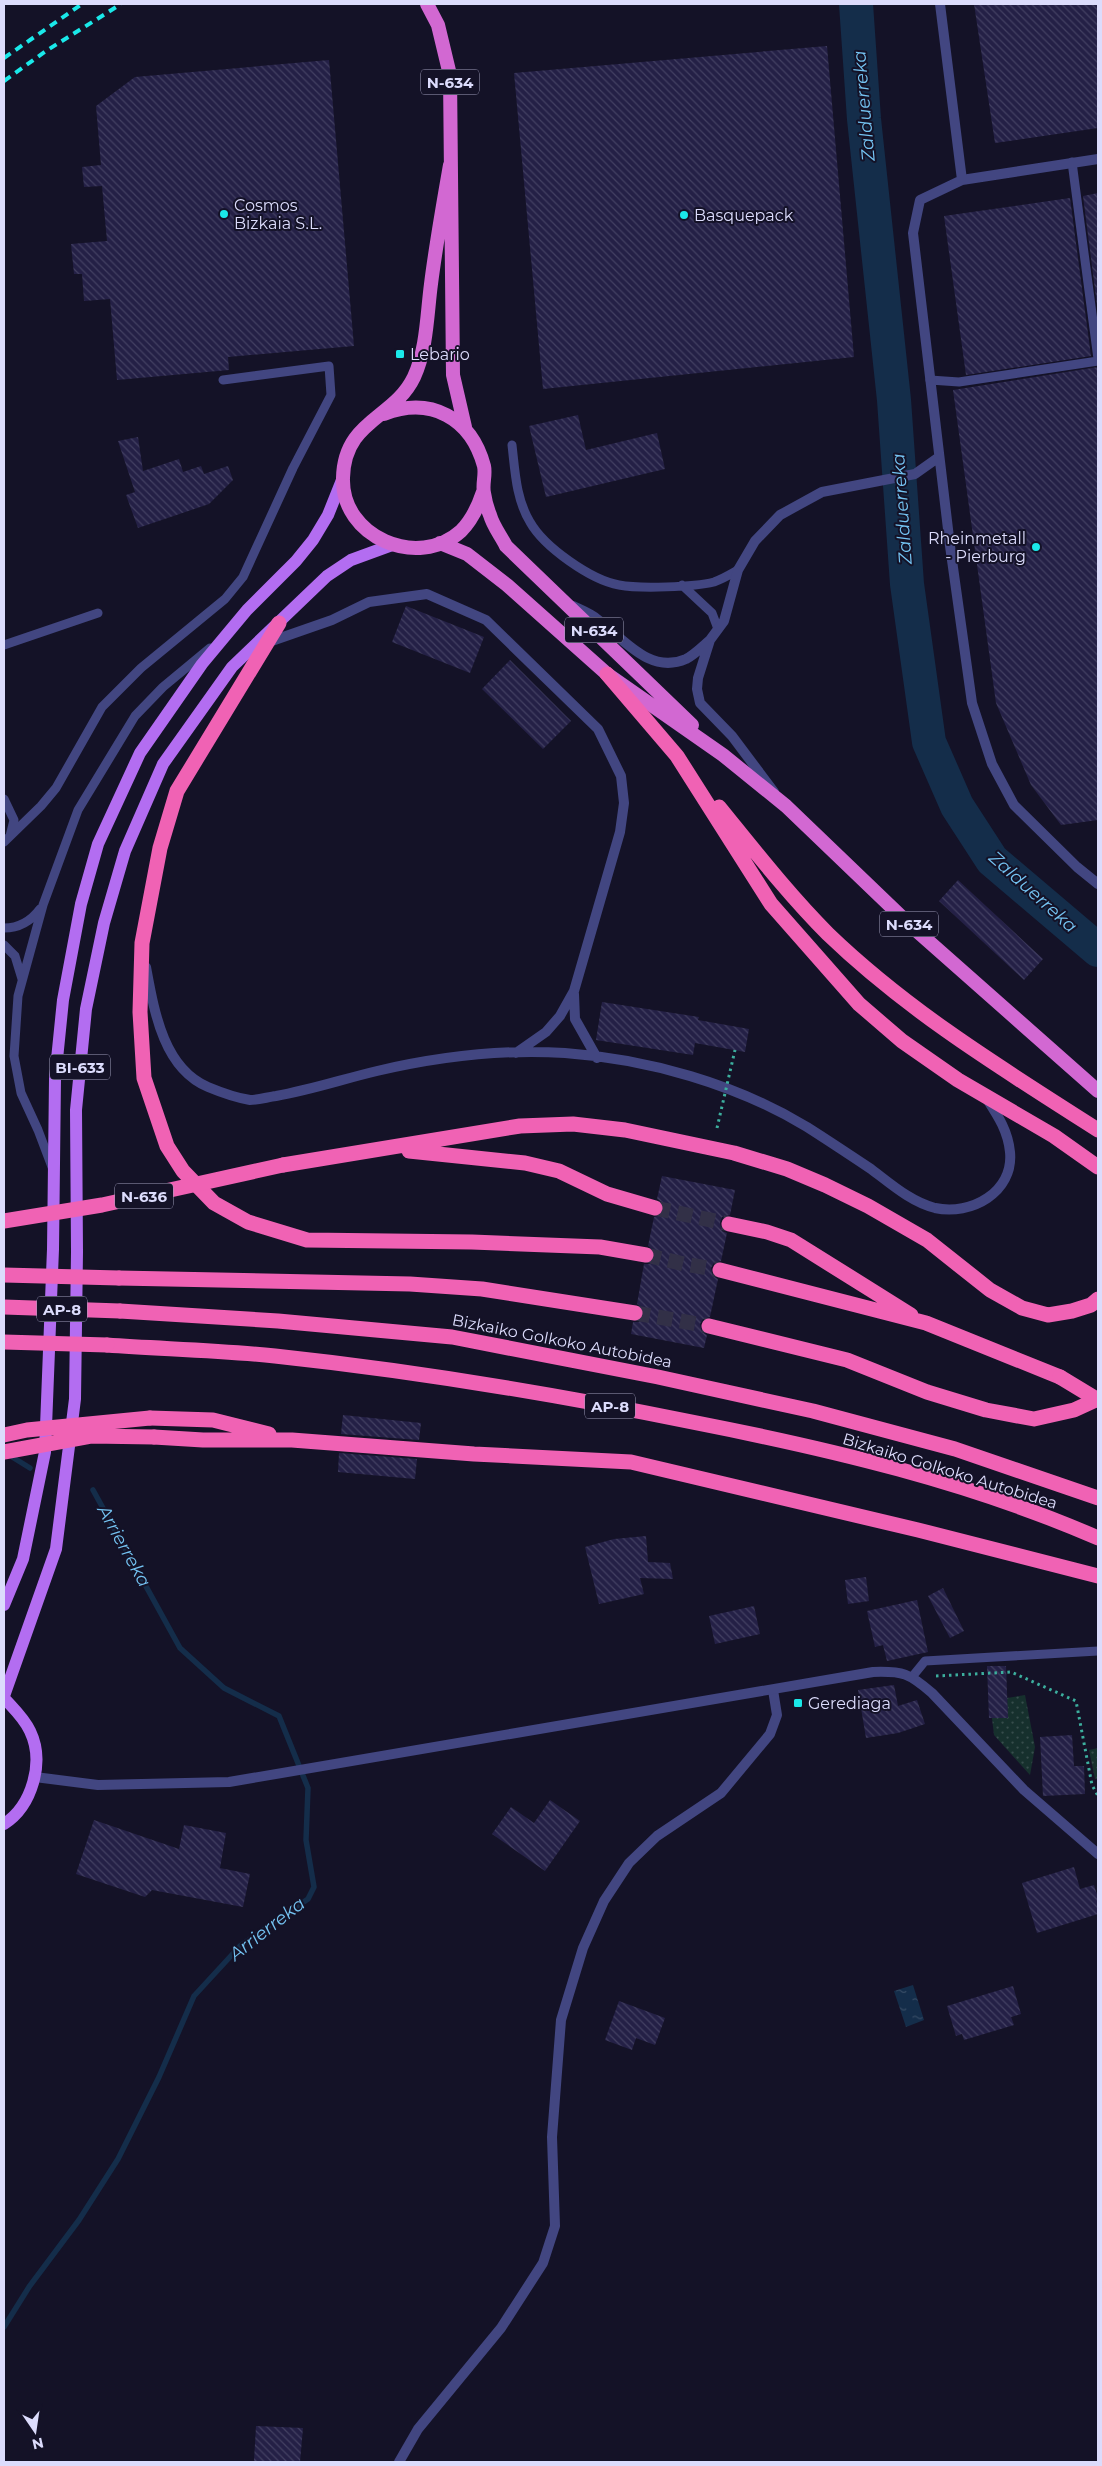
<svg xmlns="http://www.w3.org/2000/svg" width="1102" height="2466" font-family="Montserrat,sans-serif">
  <defs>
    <pattern id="grass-dots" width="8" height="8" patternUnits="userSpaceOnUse" patternTransform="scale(1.25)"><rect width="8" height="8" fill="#16302d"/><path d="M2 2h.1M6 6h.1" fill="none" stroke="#374d4c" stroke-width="1.8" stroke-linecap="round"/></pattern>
    <pattern id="water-ripples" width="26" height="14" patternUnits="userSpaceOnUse" patternTransform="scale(1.25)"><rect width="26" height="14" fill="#142d4a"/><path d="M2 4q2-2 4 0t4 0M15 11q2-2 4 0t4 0" fill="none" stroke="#364b65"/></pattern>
    <pattern id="building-back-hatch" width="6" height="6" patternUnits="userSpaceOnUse" patternTransform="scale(1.25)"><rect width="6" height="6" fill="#242046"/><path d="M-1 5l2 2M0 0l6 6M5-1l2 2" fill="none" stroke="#434062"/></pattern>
  </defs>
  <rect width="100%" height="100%" fill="#141227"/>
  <path fill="url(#grass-dots)" d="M1025,1695L1035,1747L1030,1775L994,1735L992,1718H1008L1007,1698Z
    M1098,1748V1779H1095L1089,1750Z"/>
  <path fill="url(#water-ripples)" d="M913,1985L924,2020L906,2027L894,1991Z"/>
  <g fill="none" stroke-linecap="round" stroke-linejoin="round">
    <path stroke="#142d4a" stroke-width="5.5" d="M9,1455L30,1468
      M4,2327L29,2287L79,2220L118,2159L159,2077L194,1996L240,1946L308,1899L314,1887L306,1840L308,1788L279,1716L224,1688L180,1648L93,1490"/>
    <path stroke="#142d4a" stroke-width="34" d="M856,4L864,119L894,400L907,584L929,742L957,806L992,860L1098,950"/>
  </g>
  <path fill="url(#building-back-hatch)" d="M974,4H1098V128L995,143Z
    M827,46L854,357L543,389L514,73Z
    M329,60L354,346L228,357L229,370L117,380L110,299L84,301L82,274H74L71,244L107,241L102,186L84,187L82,167L101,165L96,106L135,77Z
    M1098,193V313L1083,196Z
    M1070,198L1091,356L966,375L944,216Z
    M1098,367V820L1061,825L1031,785L996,703L953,390Z
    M578,415L586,450L657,433L665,469L546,497L529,426Z
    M138,437L143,471L179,459L183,472L201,466L204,474L228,466L233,480L209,504L138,528L126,495L135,492L118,441Z
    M406,606L484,637L470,673L392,642Z
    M510,660L571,721L543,749L482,689Z
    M958,880L1043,959L1024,980L939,901Z
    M602,1002L699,1017L698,1020L749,1029L745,1052L695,1043L693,1055L596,1040Z
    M662,1176L735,1190L730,1215L722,1217L720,1223L722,1231L727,1233L721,1261L714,1263L711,1268L713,1276L718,1279L710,1317L703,1319L700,1324L702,1332L707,1335L704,1348L631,1334L633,1322H639L644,1315V1309L637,1304L644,1264H650L655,1257V1251L648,1246L654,1217L661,1215L664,1210L662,1202L657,1199Z
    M343,1415L421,1423L419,1440L341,1434Z
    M339,1453L417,1459L415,1479L338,1472Z
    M646,1536L648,1562L670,1563L673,1579L640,1578L644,1594L599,1604L585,1547L614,1539Z
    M866,1577L869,1601L848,1604L845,1580Z
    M943,1588L964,1631L950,1638L928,1596Z
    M917,1600L928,1652L887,1661L883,1645L875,1647L867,1611Z
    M754,1606L760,1634L715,1644L709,1616Z
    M987,1666H1006L1008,1718H989Z
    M894,1685L898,1706L917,1700L925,1724L898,1733L866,1738L858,1690Z
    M1072,1735L1074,1766H1084L1085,1794L1043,1796L1040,1737Z
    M550,1800L580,1821L545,1871L492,1834L511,1807L534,1823Z
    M94,1820L179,1849L184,1825L226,1833L220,1868L250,1874L243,1907L152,1890L145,1897L76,1874Z
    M1074,1867L1080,1889L1094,1885L1098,1898V1914L1037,1933L1022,1883Z
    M1013,1986L1021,2014L1011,2017L1014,2025L964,2040L962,2034L956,2036L947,2006Z
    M619,2001L665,2018L655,2045L636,2038L632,2050L605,2040Z
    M256,2426L303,2428L300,2462L254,2461Z"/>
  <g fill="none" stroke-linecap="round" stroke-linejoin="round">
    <path stroke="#323047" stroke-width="15" stroke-dasharray="15 8" stroke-linecap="butt" d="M655,1208L729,1224
      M646,1255L684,1264L720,1270
      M635,1313L709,1326"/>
    <path stroke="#3caf9e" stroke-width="3" stroke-dasharray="2.5 4" stroke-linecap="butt" d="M936,1676L1011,1672L1076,1701L1092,1785L1098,1796"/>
    <path stroke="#424681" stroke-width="9" d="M1072,162L1098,359
      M930,380L959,382L1098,361
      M512,445C515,471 516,499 530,522C544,547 591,580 619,585C640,589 694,587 714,582C723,579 731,574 738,570
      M682,585L712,613L718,629
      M4,645L98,613
      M4,799L14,820L10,836
      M4,842L41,806L56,788L102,707L141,668L225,599L243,577L293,468L331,395L329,366L223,380
      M4,928C19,928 31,921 40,909
      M4,945L15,956L22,979
      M52,1167L38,1130L21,1093L14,1056L18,996L43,905L78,810L135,716L163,687L210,648
      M912,1677L925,1661L1098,1651"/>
    <path stroke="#424681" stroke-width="10" d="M940,4L962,180L1098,159
      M962,180L920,200L913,233L950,546L972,703L992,764L1014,805L1077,867L1098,884
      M573,606C581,610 590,613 597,619C623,638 649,675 686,659C694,655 703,646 710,640
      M266,643L332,620L369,602L427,594L486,620L598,729L621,776L624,803L620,832L574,991L560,1016L546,1032L516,1053
      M774,792L732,736L700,703L697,689L698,678L710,640L724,621L738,570L755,541L780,515L822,492L915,474L939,457
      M146,967C154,1010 163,1068 208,1087C220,1092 237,1098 250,1100C258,1100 268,1097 276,1096C311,1090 343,1079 377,1071C437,1057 503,1049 565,1053C648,1059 736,1084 807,1127C829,1141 850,1155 871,1169C891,1184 911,1202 935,1208C971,1216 1014,1192 1010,1152C1008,1131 998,1116 987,1099
      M574,994L575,1019L597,1058
      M399,2462L418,2429L501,2328L543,2263L555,2226L552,2137L561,2020L583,1948L604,1901L629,1863L657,1836L721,1793L770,1734L777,1715L773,1690"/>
    <path stroke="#424681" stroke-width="10" d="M35,1777L98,1785L229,1782L873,1672C903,1671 909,1673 932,1693L1024,1790L1098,1854"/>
    <path stroke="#b36df1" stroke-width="12" d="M4,1605L23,1559L45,1452L53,1249L55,1079L63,1000L81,904L98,844L140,753L202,664L247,610L296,561L313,540L328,515L342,480
      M4,1696L56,1549L75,1399L77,1252L76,1110L86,1009L104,923L125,851L163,764L232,667L327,576L351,560L392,545
      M4,1698C14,1709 24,1718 30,1731C45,1762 32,1806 4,1824"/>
    <path stroke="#d268d2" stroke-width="14" d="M427,4L438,25L450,75L453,375L465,427
      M450,165C443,205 436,244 431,284C427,314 427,349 414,377C394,419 344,420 343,478C341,537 418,570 461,531C472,520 478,507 483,492
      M384,414C431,396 471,418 484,466C486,475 482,484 484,493C485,500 487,508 490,515C493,526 501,536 506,546L692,725
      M440,543L467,554L507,585L607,674L723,755L786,806L909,924L1098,1091"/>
    <path stroke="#f062b4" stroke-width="15" d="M279,623L177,791L160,848L142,943L140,1012L144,1078L167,1146L183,1171L214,1203L248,1222L307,1240L472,1242L600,1247L646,1255
      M607,674L677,756L771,904L859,1004L902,1041L958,1080L1054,1136L1098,1167
      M719,807C754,850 789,895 828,934C909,1012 1004,1070 1098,1130
      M409,1151L525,1163L559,1171L607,1194L655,1208
      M283,1165L520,1126L573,1124L625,1130L734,1153L787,1169L825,1185L868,1206L927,1240L990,1290L1022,1308L1048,1315L1072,1311L1091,1305L1098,1299
      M729,1224L767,1232L791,1240L911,1315
      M720,1270L926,1323L1060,1377
      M119,1278L410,1284L482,1289L635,1313
      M120,1311L278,1321L452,1337L658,1377L813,1411L955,1449L1098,1498
      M709,1326L847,1360L927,1392L986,1410L1034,1419L1074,1410L1098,1399
      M107,1345C163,1349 219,1350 275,1356C415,1371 554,1394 692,1422C830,1449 970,1482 1098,1538
      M150,1418L213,1420L269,1434
      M154,1437L203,1440H292L474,1454L631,1462L918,1530L1098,1576"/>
    <path stroke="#1ae8e9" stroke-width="4" stroke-dasharray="8 6" stroke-linecap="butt" d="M4,58L82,4
      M4,81L46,51L121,4"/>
    <path stroke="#3caf9e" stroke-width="3" stroke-dasharray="2.5 4" stroke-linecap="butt" d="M717,1128L735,1050"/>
    <path stroke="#f062b4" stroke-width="15" d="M4,1221L102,1205L283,1165
      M4,1275L119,1278
      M4,1307L120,1311
      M4,1342L107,1345
      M1060,1377L1098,1400
      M4,1435L27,1430L150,1418
      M4,1452L91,1436L154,1437"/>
  </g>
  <g fill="#1ae8e9" stroke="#141227" stroke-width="2">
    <circle cx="224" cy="214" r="5"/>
    <circle cx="684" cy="215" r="5"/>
    <rect x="395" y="349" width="10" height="10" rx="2.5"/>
    <circle cx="1036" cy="547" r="5"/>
    <rect x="793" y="1698" width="10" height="10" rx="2.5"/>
  </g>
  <g text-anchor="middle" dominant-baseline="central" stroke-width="4" stroke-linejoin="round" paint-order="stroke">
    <g fill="#141227" stroke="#a09fbc" stroke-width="1">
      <rect x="421" y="69.5" width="58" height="25" rx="4"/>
      <rect x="565" y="617.5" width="58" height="25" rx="4"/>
      <rect x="880" y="911.5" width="58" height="25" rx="4"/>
      <rect x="50" y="1054.5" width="60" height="25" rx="4"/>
      <rect x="115" y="1183.5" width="58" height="25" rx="4"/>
      <rect x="37" y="1296.5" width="50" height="25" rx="4"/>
      <rect x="585" y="1393.5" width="50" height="25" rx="4"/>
    </g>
    <g font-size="15" font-weight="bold" fill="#dcdcfc">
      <text x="450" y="82">N-634</text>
      <text x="594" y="630">N-634</text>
      <text x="909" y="924">N-634</text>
      <text x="80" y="1067">BI-633</text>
      <text x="144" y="1196">N-636</text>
      <text x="62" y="1309">AP-8</text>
      <text x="610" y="1406">AP-8</text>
    </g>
    <g font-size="16" fill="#dcdcfc" stroke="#141227" text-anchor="start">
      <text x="234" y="205">Cosmos<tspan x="234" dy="18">Bizkaia S.L.</tspan></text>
      <text x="694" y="215">Basquepack</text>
      <text x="410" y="354">Lebario</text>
      <text x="1026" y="538" text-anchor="end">Rheinmetall<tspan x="1026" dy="18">- Pierburg</tspan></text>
      <text x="808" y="1703">Gerediaga</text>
    </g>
    <g font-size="16" fill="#dcdcfc" stroke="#141227">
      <text transform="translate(562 1341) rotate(11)">Bizkaiko Golkoko Autobidea</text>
      <text transform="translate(950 1471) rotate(17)">Bizkaiko Golkoko Autobidea</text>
    </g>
    <g font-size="18" font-style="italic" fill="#74c3f2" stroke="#141227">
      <text transform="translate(864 106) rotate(-95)">Zalduerreka</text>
      <text transform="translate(902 509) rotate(-94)">Zalduerreka</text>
      <text transform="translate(1033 892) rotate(42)">Zalduerreka</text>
      <text transform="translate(124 1546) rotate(61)">Arrierreka</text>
      <text transform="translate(267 1929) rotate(-38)">Arrierreka</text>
    </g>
  </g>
  <rect width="1102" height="2466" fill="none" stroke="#dcdcfc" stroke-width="10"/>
  <g transform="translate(35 2431) rotate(167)" stroke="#141227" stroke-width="4" paint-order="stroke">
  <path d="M0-4L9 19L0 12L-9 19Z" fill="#dcdcfc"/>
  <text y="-8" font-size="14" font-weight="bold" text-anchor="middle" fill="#dcdcfc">N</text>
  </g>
</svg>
